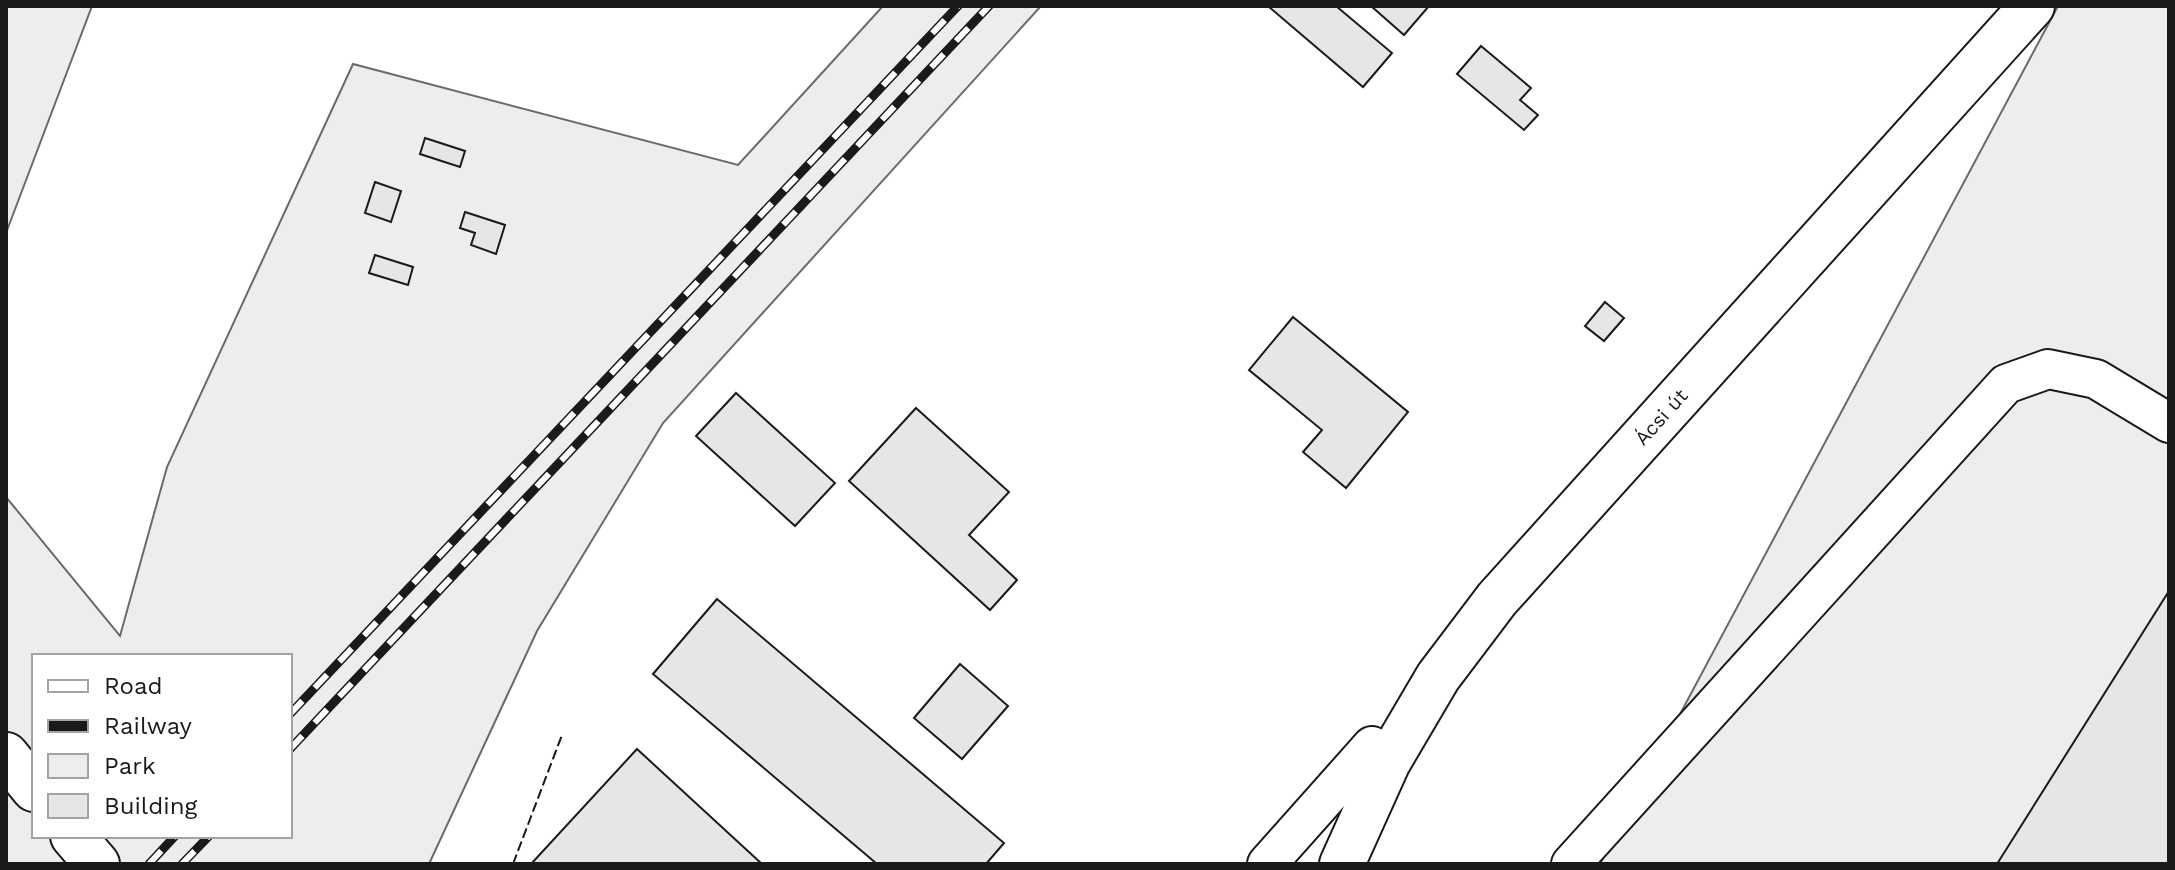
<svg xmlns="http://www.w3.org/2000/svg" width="2175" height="870" font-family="'Work Sans',sans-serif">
  <rect width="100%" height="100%" fill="#fff"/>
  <path fill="#ededed" stroke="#6a6a6a" stroke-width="2" fill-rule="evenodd" d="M6,6H92L6,233Z
    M883,6H1041L663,423L537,631L429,864H6V497L120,636L167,467L353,64L738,165ZM34,656H290V836H34Z
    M2058,6H2169V864H1600Z"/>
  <path fill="#e6e6e6" stroke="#1a1a1a" stroke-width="2" d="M1268,6H1336L1392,53L1363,87Z
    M1371,6H1429L1404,35Z
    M1481,46L1531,88L1520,100L1538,115L1524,130L1457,74Z
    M425,138L465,151L460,167L420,154Z
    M375,182L401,191L391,222L365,213Z
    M465,212L505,225L496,254L471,245L475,233L460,228Z
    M375,255L413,267L408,285L369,273Z
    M1605,302L1624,318L1604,341L1585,326Z
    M1293,317L1408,412L1346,488L1303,452L1322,430L1249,370Z
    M736,393L835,483L795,526L696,436Z
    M916,408L1009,492L969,535L1017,580L990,610L849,481Z
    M2169,591V864H1997Z
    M717,599L1004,843L986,864H877L653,674Z
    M960,664L1008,706L962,759L914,718Z
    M637,749L762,864H531Z"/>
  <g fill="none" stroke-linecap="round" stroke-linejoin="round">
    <g stroke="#1a1a1a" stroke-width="42">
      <path id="minor" d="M1267,864L1372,746
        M1571,864L2006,384L2048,369L2096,379L2169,423"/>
    </g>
    <g stroke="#1a1a1a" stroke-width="48">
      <path id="major" d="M6,755L34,789
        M73,836L97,864
        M1342,864L1388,762L1438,677L1497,599L2032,6"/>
    </g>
    <use href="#minor" stroke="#fff" stroke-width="38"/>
    <use href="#major" stroke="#fff" stroke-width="44"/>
    <g stroke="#1a1a1a" stroke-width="9">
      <path id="rail" d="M290,714L958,6
        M290,749L989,6
        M149,864L175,836
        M182,864L209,836"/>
    </g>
    <use href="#rail" stroke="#fff" stroke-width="6" stroke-dasharray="18" stroke-linecap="butt"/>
    <path stroke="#1a1a1a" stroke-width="2" stroke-dasharray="10 4" stroke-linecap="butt" d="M513,864L562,735"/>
  </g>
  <g text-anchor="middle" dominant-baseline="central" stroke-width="6" stroke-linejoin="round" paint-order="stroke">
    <g font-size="20" fill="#1a1a1a" stroke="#fff">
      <text transform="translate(1661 417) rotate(-48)">Ácsi út</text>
    </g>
  </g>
  <rect width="2175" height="870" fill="none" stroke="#1a1a1a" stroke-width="16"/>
  <rect x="32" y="654" width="260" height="184" fill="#ffffff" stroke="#a3a3a3" stroke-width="2"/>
  <rect x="48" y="680" width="40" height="12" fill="#ffffff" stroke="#a3a3a3" stroke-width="2"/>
  <text x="104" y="694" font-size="24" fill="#1a1a1a">Road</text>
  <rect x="48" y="720" width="40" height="12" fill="#1a1a1a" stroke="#a3a3a3" stroke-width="2"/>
  <text x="104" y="734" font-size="24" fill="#1a1a1a">Railway</text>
  <rect x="48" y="754" width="40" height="24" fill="#ededed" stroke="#a3a3a3" stroke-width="2"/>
  <text x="104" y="774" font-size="24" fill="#1a1a1a">Park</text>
  <rect x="48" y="794" width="40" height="24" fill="#e6e6e6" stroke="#a3a3a3" stroke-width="2"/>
  <text x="104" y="814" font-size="24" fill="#1a1a1a">Building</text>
</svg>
